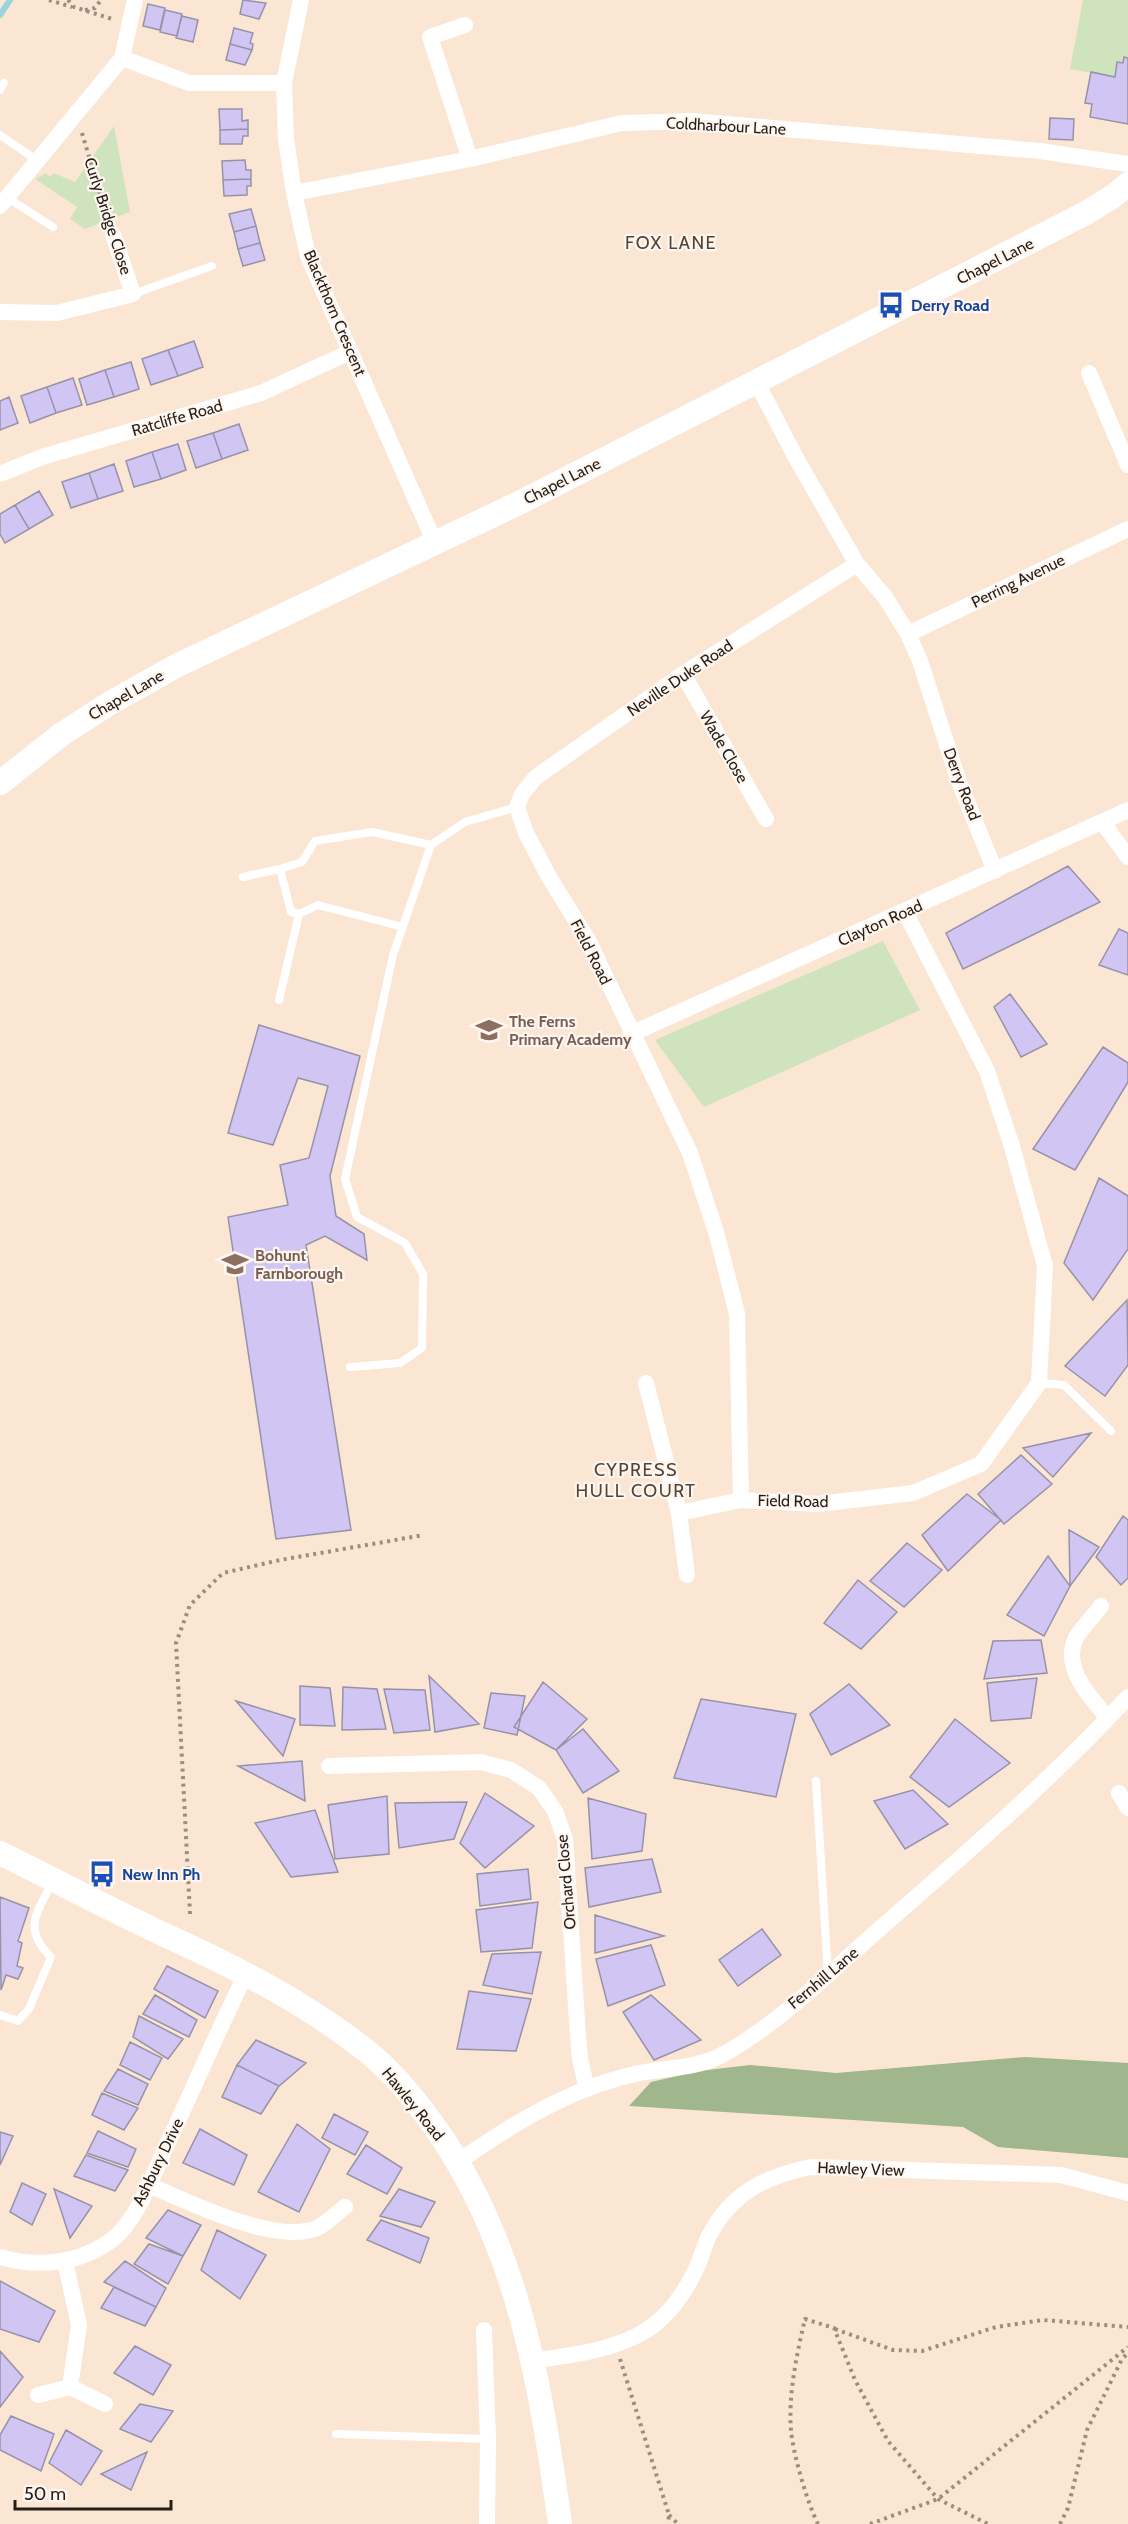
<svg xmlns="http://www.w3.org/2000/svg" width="1128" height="2524" font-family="Cabin,sans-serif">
  <rect width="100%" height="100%" fill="#fbe6d4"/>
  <path fill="#cfe4be" d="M1083,0H1128V58L1124,57L1123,63H1117L1115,77L1070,69Z
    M114,126L130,212L85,229L70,219L77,207L35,179L46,173L50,177L54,173L75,182Z
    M883,941L920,1010L704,1107L655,1040Z"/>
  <path fill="#a0b68d" d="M1025,2057L1128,2063V2158L998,2147L963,2127L629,2106L651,2082L699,2071L750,2065L836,2073Z"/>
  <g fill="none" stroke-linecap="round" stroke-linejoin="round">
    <path stroke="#98d3df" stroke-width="6" d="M0,15L10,0"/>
  </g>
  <path fill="#d1c6f3" stroke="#9792a8" stroke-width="1.5" d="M243,0L266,3L259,19L240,14Z
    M148,4L165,8L160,30L143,26Z
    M165,10L182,14L177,36L160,32Z
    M182,16L198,20L193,42L176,38Z
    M234,28L253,33L250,43L253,44L252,50L230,44Z
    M230,44L252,50L245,65L226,60Z
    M1124,57L1128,58V124L1090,117L1092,104L1085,103L1091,72L1115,77L1117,62L1123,63Z
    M219,109H242V121L248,120V129L220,130Z
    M1050,118L1074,119L1073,140L1049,139Z
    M248,129V136H243L242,144H220V130Z
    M245,160L246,170H251V179L223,180L222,161Z
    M251,179V186H247V195L224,196L223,180Z
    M251,209L256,226L234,232L229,214Z
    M256,226L260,243L238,249L234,232Z
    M260,243L265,260L243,266L238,249Z
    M194,341L203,367L178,376L168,350Z
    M168,350L178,376L151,385L142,359Z
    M131,362L139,389L114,397L105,370Z
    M105,370L114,397L87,405L79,379Z
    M73,378L82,405L56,413L47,387Z
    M47,387L56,413L30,423L21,396Z
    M9,397L18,423L0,430V401Z
    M239,424L248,450L222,459L213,433Z
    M213,433L222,459L196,468L187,441Z
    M178,444L186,470L161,479L152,452Z
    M152,452L161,479L134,487L126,461Z
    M114,464L123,491L98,499L89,473Z
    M89,473L98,499L71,508L62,482Z
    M39,491L53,515L29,529L15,505Z
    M15,505L29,529L5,543L0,534V514Z
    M1068,866L1100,902L963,969L946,933Z
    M1119,929L1128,933V975L1099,965Z
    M1010,994L1047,1044L1021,1057L994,1007Z
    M259,1025L360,1056L330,1176L336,1216L364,1234L367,1260L325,1236L306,1245L351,1530L276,1539L228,1217L288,1205L280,1165L309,1158L328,1086L298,1078L273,1145L228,1133Z
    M1103,1047L1128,1063V1082L1075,1170L1033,1149Z
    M1099,1178L1128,1196V1249L1093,1300L1064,1263Z
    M1127,1300L1128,1365L1105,1396L1065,1366Z
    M1091,1433L1053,1477L1023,1448Z
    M1021,1455L1052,1484L1004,1524L978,1494Z
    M967,1494L1001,1520L948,1571L922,1535Z
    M1123,1516L1128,1520V1578L1121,1585L1096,1557Z
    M1069,1530L1099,1547L1070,1586Z
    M907,1543L942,1570L904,1607L870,1581Z
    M1048,1556L1070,1586L1044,1636L1007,1615Z
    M858,1580L897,1612L861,1649L824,1623Z
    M1041,1640L1047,1673L984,1679L993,1641Z
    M429,1676L479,1724L435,1732Z
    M1037,1678L1031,1718L991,1721L987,1683Z
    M543,1682L587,1719L556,1750L514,1727Z
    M849,1684L890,1725L831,1755L810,1714Z
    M300,1686L330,1688L335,1726L300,1725Z
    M343,1687L377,1689L386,1729L342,1730Z
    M384,1689L425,1690L430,1730L394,1733Z
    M491,1693L525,1696L517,1735L484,1728Z
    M701,1699L796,1714L776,1797L674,1778Z
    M236,1701L295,1719L283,1756Z
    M955,1719L1010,1763L949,1807L910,1777Z
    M583,1729L619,1771L583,1793L556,1750Z
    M302,1761L305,1801L238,1766Z
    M913,1790L948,1824L905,1849L874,1801Z
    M485,1793L534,1826L485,1868L460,1843Z
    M387,1796L389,1854L335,1859L328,1805Z
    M588,1798L646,1814L642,1851L592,1859Z
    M467,1802L454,1839L399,1848L395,1803Z
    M315,1810L338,1872L291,1877L255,1823Z
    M652,1859L661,1892L589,1907L585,1868Z
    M528,1869L531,1899L480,1906L477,1874Z
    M0,1897L29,1908L18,1941L22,1943L17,1966L23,1968L18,1979L6,1975L1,1990Z
    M538,1902L532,1948L481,1952L476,1910Z
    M595,1915L664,1936L595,1953Z
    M762,1929L781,1955L738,1986L719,1960Z
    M651,1945L665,1985L608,2006L596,1959Z
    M541,1952L532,1994L483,1985L492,1954Z
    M167,1966L218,1991L205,2018L154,1989Z
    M469,1991L531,1999L516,2051L457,2049Z
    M155,1995L197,2020L189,2037L143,2014Z
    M651,1995L701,2040L654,2060L623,2012Z
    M139,2016L183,2039L168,2059L133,2037Z
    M256,2040L306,2063L279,2086L237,2065Z
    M130,2042L162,2058L150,2080L120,2065Z
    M237,2065L279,2086L261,2114L222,2097Z
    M118,2069L148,2084L138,2105L104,2091Z
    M102,2093L138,2108L124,2130L92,2115Z
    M334,2114L368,2132L355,2155L322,2138Z
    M297,2124L330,2149L299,2212L258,2192Z
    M200,2129L247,2155L234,2185L183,2163Z
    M98,2131L136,2149L128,2167L87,2153Z
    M0,2132L13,2136L0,2165Z
    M366,2145L402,2168L387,2194L347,2174Z
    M86,2155L128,2170L115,2191L74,2176Z
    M22,2183L46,2194L32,2225L10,2212Z
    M54,2189L92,2206L70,2238Z
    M399,2189L435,2202L421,2227L380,2216Z
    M168,2210L201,2225L183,2256L146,2238Z
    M381,2220L429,2238L420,2263L367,2240Z
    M217,2230L266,2255L240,2299L201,2270Z
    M149,2244L183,2256L168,2284L134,2264Z
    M125,2261L166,2288L156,2307L104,2282Z
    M0,2281L55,2311L39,2342L0,2329Z
    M114,2287L156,2307L145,2326L101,2308Z
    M135,2346L171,2365L153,2395L114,2373Z
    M0,2351L23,2377L0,2407Z
    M140,2404L173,2411L151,2442L120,2429Z
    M11,2416L54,2434L41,2471L0,2450V2435Z
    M66,2430L102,2451L81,2485L49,2463Z
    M147,2452L131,2490L101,2474Z"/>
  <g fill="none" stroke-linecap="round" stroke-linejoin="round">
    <path stroke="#9c8d81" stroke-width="4" stroke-dasharray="3 4.5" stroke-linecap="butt" d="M49,0L72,7
      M68,0L74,7L112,19
      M85,10L95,8L101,0
      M82,133L108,221
      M190,1914L176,1643L190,1605L223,1573L280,1560L424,1535
      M835,2329L893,2350L922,2351L996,2327L1043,2320L1128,2327
      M620,2359L669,2515L668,2524
      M669,2515L678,2524
      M818,2524C807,2502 793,2454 791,2430C788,2395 797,2353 805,2319L834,2328L855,2380L888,2441L938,2499L988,2524
      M870,2524L938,2499L1128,2347
      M1060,2524L1068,2508L1087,2430L1122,2359L1128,2353"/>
    <path stroke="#fff" stroke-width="8" d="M0,90L4,83
      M0,135L38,161
      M8,198L53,227
      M133,294L212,266
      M243,877L280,869
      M299,914L291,912L280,869L302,862L315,841L372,832L431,845
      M279,1000L299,914L318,905L403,927
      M350,1367L400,1363L422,1348L423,1274L405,1243L357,1217L345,1179L393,955L431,845L465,822L517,807
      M1039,1383L1064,1385L1111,1431
      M816,1781L828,1974
      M0,2015L18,2021L29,2009L51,1957C22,1928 37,1914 52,1882
      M336,2434L488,2439"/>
    <path stroke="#fff" stroke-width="16" d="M301,0L284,83L286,139L294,193L308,256L435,543
      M465,25L430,37L470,159
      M122,58L189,83H284
      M294,193L470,159L622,123L692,121L1040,151L1128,164
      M0,206L122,58L135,0
      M0,312L57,313L133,294L113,235
      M1089,373L1128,465
      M757,383L796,458L857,564L885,597L908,634L920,661L958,779L995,871
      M0,474L42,457L261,393L350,352
      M857,564L683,674L536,777L522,794L517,807L526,833L549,877L588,940L690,1153L717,1235L737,1314L741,1500L818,1504L913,1493L981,1464L1039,1383L1045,1266L1011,1143L987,1071L905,912
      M908,634L1128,529
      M683,674L766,819
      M1103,823L1128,857
      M631,1034L1128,810
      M646,1383L679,1513L687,1575
      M679,1513L741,1500
      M1101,1606C1094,1616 1084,1625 1077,1636C1060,1666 1090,1697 1108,1718
      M329,1766L481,1762L511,1770L539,1788L555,1811L565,1839L577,2021L580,2059L587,2089
      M1119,1793L1128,1808
      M458,2162C511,2125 567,2090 631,2075C660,2067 692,2070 720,2056C772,2029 831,1972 876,1932C962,1857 1050,1781 1128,1697
      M149,2185C190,2203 268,2241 311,2230C322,2228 335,2214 345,2207
      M0,2257C39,2268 80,2264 113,2239C138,2219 154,2173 167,2144C194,2088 218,2030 246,1974
      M65,2261L79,2325L70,2387
      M484,2330L488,2439L487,2524
      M532,2361C571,2355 613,2351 647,2330C671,2314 688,2288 699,2262C703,2253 705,2244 709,2236C731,2193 766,2176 811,2167L1061,2175L1128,2193
      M38,2395L70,2387L105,2404"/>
    <path stroke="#fff" stroke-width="24" d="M0,783L62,734L110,703L176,666L519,503L1086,213L1112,197L1128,184
      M0,1853C55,1880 109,1909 165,1935C237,1968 307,2003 369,2053C398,2077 422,2108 443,2139C520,2255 541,2388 560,2524"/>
  </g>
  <defs>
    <g id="bus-bare" transform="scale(2.07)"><path d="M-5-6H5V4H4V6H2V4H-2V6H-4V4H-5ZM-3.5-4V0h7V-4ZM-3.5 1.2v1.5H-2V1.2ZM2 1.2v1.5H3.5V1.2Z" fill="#1a4fb4" stroke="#fef6ef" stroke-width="2.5" paint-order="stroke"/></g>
    <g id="school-bare" transform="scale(2.07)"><path d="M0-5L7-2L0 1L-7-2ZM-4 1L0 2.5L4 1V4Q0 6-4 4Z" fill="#8d6e63" stroke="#fef6ef" stroke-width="2.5" paint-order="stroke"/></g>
  </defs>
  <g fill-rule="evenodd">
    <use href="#bus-bare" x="891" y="305"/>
    <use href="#school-bare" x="489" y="1030"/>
    <use href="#school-bare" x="235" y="1264"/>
    <use href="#bus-bare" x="102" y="1874"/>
  </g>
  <g text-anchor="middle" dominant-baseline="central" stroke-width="4.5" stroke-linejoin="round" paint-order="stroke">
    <g font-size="16" fill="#251e18" stroke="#fef6ef">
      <text transform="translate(726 126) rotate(3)">Coldharbour Lane</text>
      <text transform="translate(108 216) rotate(72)">Curly Bridge Close</text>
      <text transform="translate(995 261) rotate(-27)">Chapel Lane</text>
      <text transform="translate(335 313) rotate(67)">Blackthorn Crescent</text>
      <text transform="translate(177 418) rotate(-16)">Ratcliffe Road</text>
      <text transform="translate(562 481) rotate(-27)">Chapel Lane</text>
      <text transform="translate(1018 581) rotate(-26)">Perring Avenue</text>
      <text transform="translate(680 678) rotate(-34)">Neville Duke Road</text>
      <text transform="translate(126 695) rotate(-30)">Chapel Lane</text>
      <text transform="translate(724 747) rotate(60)">Wade Close</text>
      <text transform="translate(962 784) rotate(69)">Derry Road</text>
      <text transform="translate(880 923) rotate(-24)">Clayton Road</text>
      <text transform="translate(591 952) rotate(63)">Field Road</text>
      <text transform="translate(793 1501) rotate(1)">Field Road</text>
      <text transform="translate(566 1882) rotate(-95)">Orchard Close</text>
      <text transform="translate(823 1978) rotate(-40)">Fernhill Lane</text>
      <text transform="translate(413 2104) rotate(51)">Hawley Road</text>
      <text transform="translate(158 2162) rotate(-64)">Ashbury Drive</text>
      <text transform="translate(861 2169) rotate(2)">Hawley View</text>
    </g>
    <g font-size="16" font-weight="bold" fill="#164399" stroke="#fef6ef" text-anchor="start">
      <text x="911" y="305">Derry Road</text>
      <text x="122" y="1874">New Inn Ph</text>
    </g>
    <g font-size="16" font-weight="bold" fill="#785e54" stroke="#fef6ef" text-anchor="start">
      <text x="509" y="1021">The Ferns<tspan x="509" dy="18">Primary Academy</tspan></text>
      <text x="255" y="1255">Bohunt<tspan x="255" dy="18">Farnborough</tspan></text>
    </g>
    <g font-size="18" letter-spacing="1.5" fill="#544435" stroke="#fef6ef">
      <text x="671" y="243">FOX LANE</text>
      <text x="636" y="1470">CYPRESS<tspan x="636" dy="21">HULL COURT</tspan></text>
    </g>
  </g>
  <path d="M15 2500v9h156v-9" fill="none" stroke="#251e18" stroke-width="3"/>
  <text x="24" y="2500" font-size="18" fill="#251e18" stroke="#fef6ef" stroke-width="4.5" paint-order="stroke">50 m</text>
</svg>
